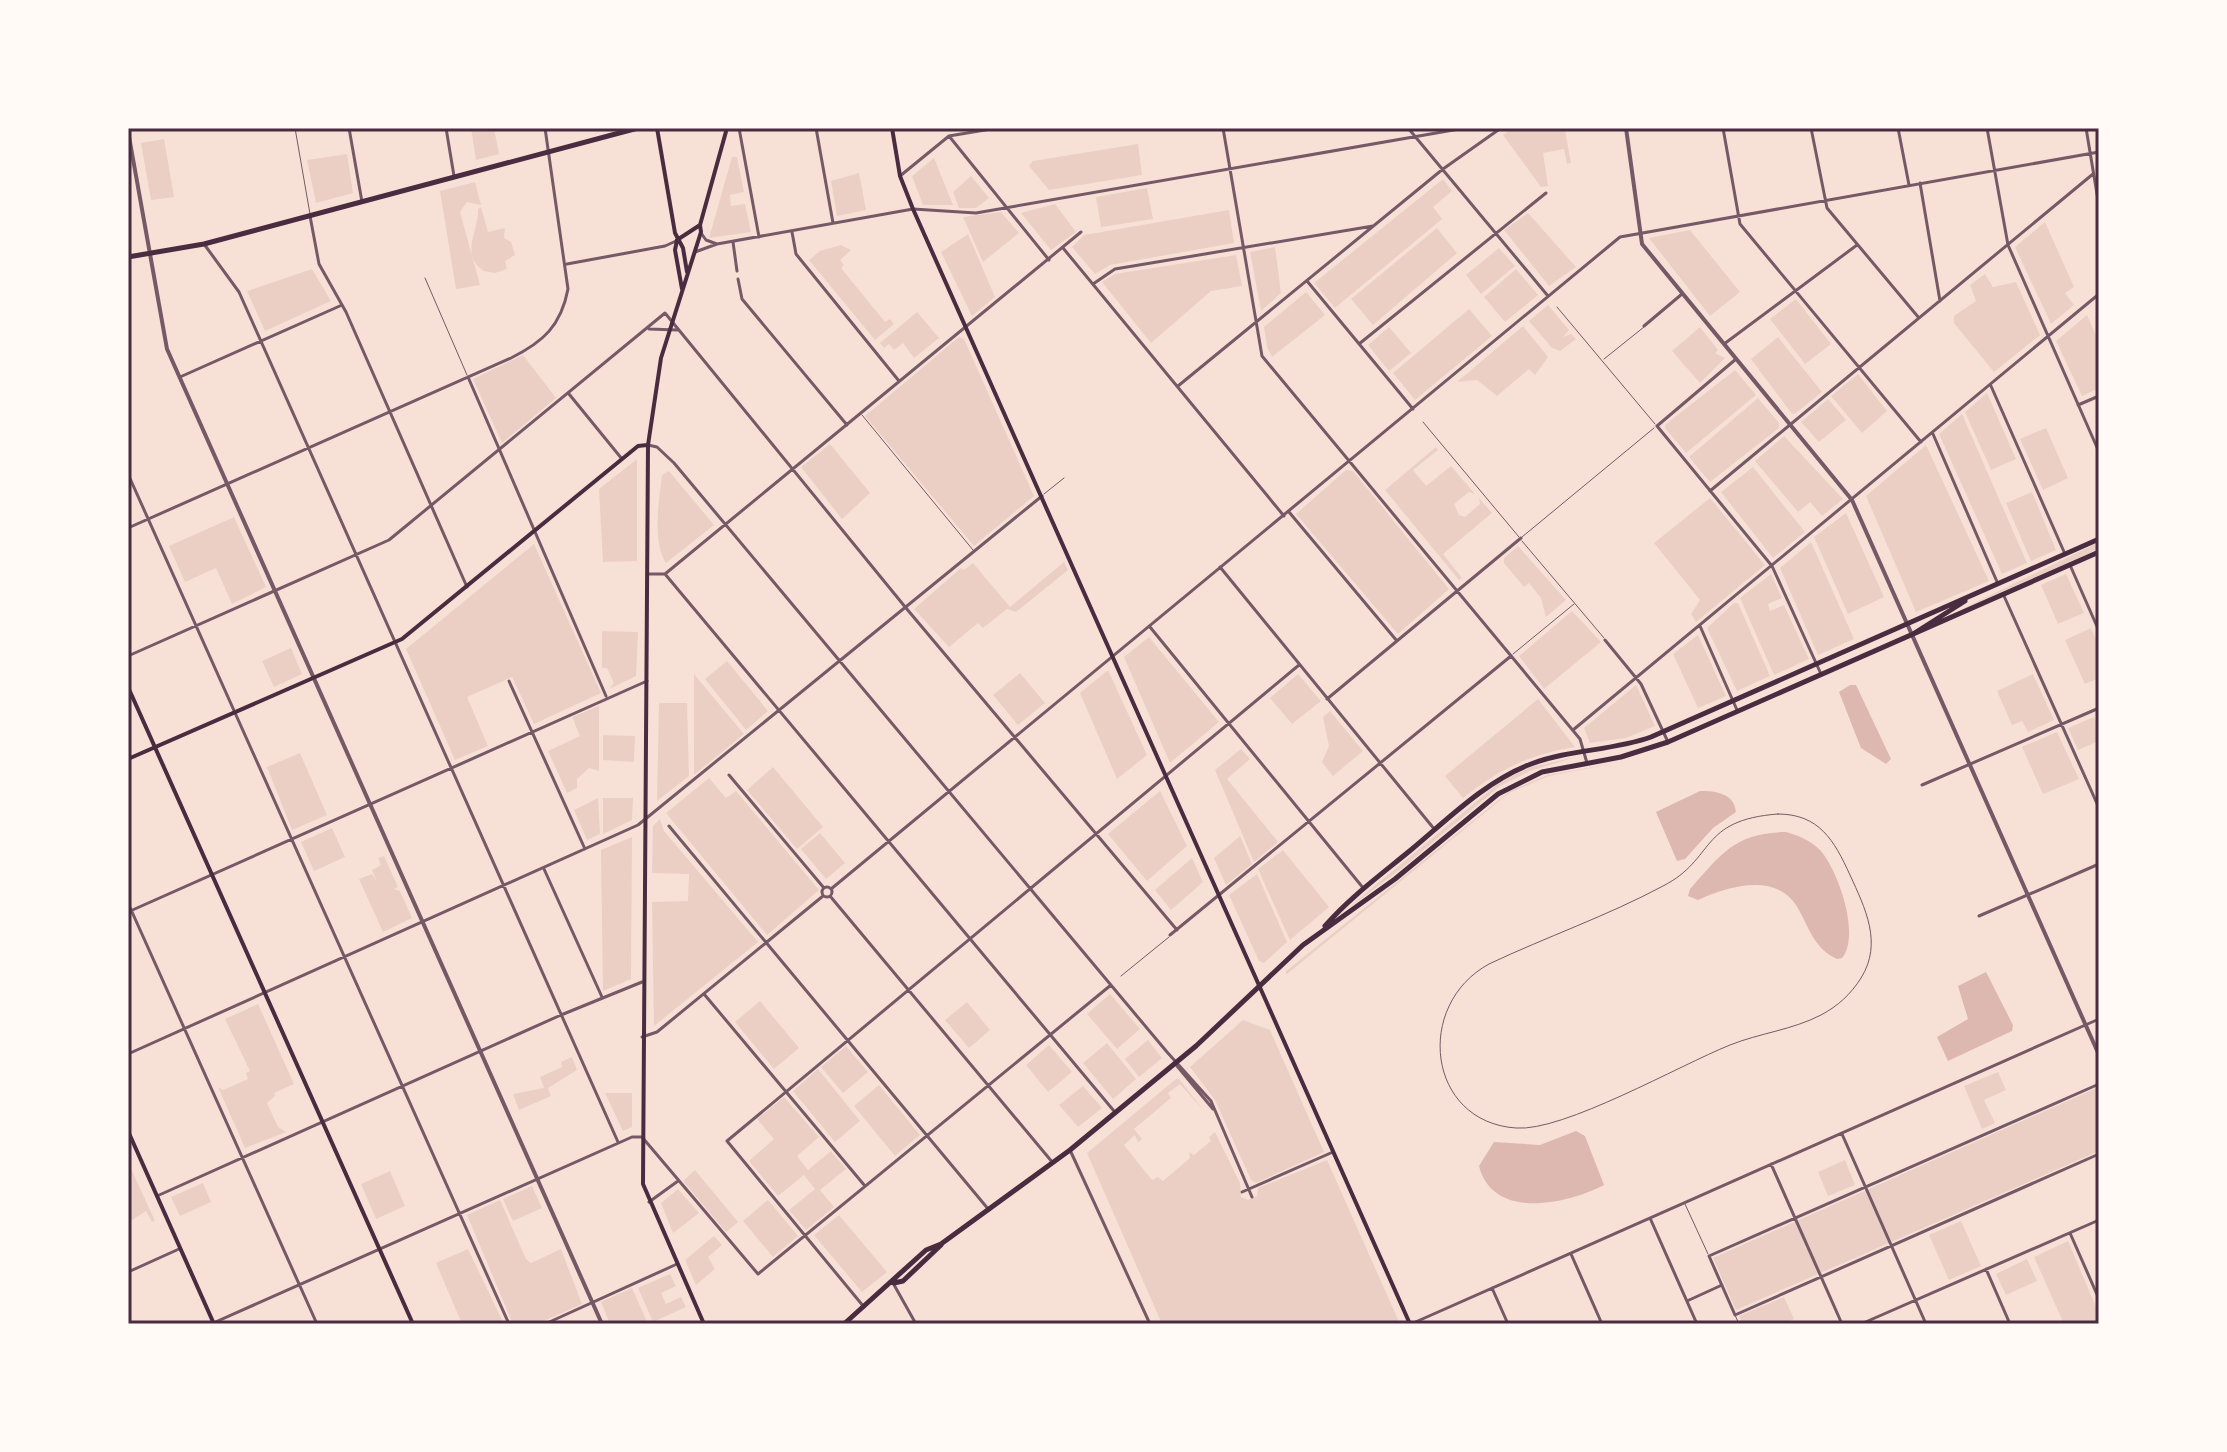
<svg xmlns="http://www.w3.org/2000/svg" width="2227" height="1452" font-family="Barlow,sans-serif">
  <rect width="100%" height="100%" fill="#f7e1d7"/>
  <path fill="#ebcfc5" d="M471,128H494L499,154L476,160Z
    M1513,128H1573L1565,130L1571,163L1567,164L1564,149L1543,153L1548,186L1541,187L1503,135Z
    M164,139L174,197L151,200L141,143Z
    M1138,144L1142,175L1049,190L1029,166L1033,161Z
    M347,154L353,193L316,203L307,160Z
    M732,157H737L744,192L730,195L731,206L745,204L751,232L709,238Z
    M934,158L953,205H923L912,176Z
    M859,173L866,210L837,216L831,181Z
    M971,176L989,198L976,208H959L953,192Z
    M1443,179L1452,191L1433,207L1442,219L1335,308L1314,283Z
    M475,182L481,205L467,202L460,212L480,285L456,289L440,191Z
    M1147,188L1153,219L1101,227L1096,197Z
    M1055,204L1076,232L1051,250L1021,213Z
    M481,207L488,232L505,228L504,238L511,242L515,255L505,261L507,269L495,273L484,271C459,255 479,231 478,209Z
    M1229,210L1234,243L1110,265L1095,274L1072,247L1084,235Z
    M1001,212L1019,233L983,262L963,217Z
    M1528,213L1576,267L1549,286L1504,230Z
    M2045,222L2074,287L2065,293L2074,305L2051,324L2015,247Z
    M1437,228L1457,253L1373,325L1351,299Z
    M1690,230L1740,292L1710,316L1649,238Z
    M968,234L995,297L972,316L941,252Z
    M841,245L851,250L840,260L844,265L841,268L885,322L890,319L894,324L875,340L809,260L820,251Z
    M1275,247L1281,293L1261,311L1250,252Z
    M1499,248L1515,266L1481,294L1466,275Z
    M1236,255L1242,286L1211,291L1151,343L1102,282L1115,274Z
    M312,269L331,301L265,331L247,291Z
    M1516,269L1538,295L1505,322L1484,297Z
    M1985,274L1993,287L2016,282L2040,335L1994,372L1954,323V316L1976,301L1970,285Z
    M1306,292L1325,315L1272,357L1267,347L1264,327Z
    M1796,299L1831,344L1805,364L1770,319Z
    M1548,305L1569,330L1563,337L1571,334L1576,339L1560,351L1552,348L1529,321Z
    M1469,309L1492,336L1415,400L1393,373Z
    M917,312L939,338L914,358L903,343L894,350L889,344L884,348L880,343Z
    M2087,315L2099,342V388L2082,396L2056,341Z
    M1523,326L1548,357L1535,375L1529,369L1497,396L1477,380L1457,382Z
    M1389,327L1411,353L1389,371L1368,345Z
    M1700,327L1718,350L1715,353L1725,358L1700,383L1672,351Z
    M959,337L964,339L1034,496L974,546L865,416Z
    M1778,337L1822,392L1796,413L1792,414L1751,359Z
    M523,355L556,398L502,443L473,379Z
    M1735,370L1756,395L1686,453L1665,428L1666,424Z
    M1858,374L1887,411L1862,433L1831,396Z
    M1987,393L2016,459L1991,470L1965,412Z
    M1758,398L1779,423V428L1710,482L1689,457Z
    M1828,399L1846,420L1819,442L1801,422Z
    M1962,414L2027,563L2002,574L1939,434Z
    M2046,428L2068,478L2043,490L2020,439Z
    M1784,436L1843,499L1822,516L1810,502L1798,512L1755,461Z
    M830,444L870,493L842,519L801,467Z
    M1926,445L1989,581L1916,612L1866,496Z
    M1436,447L1438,450L1413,470L1426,486L1451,466L1475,494L1469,492L1454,504L1459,515L1465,517L1480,504L1479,498L1492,513L1443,554L1462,578L1459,580L1385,490Z
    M637,459V561L603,562L599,489Z
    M1753,467L1805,532L1773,558L1721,492Z
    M1346,470L1353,471L1449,589L1398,634L1296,514Z
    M669,471L714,525L666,563C652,542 659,500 662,475Z
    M2032,492L2056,550L2031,561L2006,503Z
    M1710,498L1765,565L1696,622L1691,614L1700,600L1654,543Z
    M1846,513L1884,597L1848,614L1814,537Z
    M234,517L266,587L232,604L216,568L185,582L169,546Z
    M1811,542L1854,639L1818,655L1780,568Z
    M2099,542V549L1958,611Z
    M534,544L601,693L534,724L512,677L467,697L488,746L455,760L406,649Z
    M1518,546L1566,600L1546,617L1541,598L1529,583L1524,587L1504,563V558Z
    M1064,562L1068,570L1016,612L1007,609L983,628L978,623L949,647L914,609L961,568L964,570L973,563L1010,607Z
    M1771,574L1782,598L1768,604L1770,611L1784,605L1809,659L1774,675L1740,598Z
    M2066,574L2084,613L2058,624L2041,585Z
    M1734,603H1738L1770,676L1737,691L1707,628Z
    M1572,611L1601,642L1544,689L1519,656Z
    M2091,628L2099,646V678L2085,684L2065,640Z
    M602,631L638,632L636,676L609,689L614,683L607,668H602Z
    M1698,635L1726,696L1698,708L1673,654Z
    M1149,637L1219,722L1170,763L1124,657Z
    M291,648L302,674L274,687L262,661Z
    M727,661L768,711L746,730L705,679Z
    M1108,670L1147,755L1117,779L1080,693Z
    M1020,673L1045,703L1018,725L993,695Z
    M694,674L744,734L694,775Z
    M1298,674L1321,701L1292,724L1270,698Z
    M2033,674L2054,720L2028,732L2022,721L2012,725L1997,691Z
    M1636,685L1655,726L1626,738L1590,743L1584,728Z
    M1538,699L1575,747C1530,754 1498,770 1463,798L1445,776Z
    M659,703H687L689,776L657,801Z
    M599,706V771L589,768L577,779V788L567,793L548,751L580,736L572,717Z
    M1330,711L1363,751L1333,776L1322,762L1329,746L1323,717Z
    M2094,717L2099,728V741L2078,750L2068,728Z
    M2057,732L2079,779L2043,794L2022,747Z
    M603,735L635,736L634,762L603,760Z
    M1241,749L1250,759L1227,779L1278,842L1254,862L1215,770Z
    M300,753L327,815L292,830L267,767Z
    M1576,757L1530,771L1500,786L1401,869L1343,912L1500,782L1531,767Z
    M1622,762L1549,776L1509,793L1287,974L1285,972L1510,791L1548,775Z
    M773,767L823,827L797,849L747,790Z
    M709,778L726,798L736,791L819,890L767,935L666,813Z
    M1160,791L1187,846L1147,881L1108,834Z
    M598,798L600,834L587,840L574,810Z
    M603,798H633L632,820L603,834Z
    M660,819L664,831L758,942L654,1026L652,902L688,901L689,874L652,873L653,826Z
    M332,828L345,857L314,871L301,842Z
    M820,833L845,863L826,879L801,849Z
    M1240,836L1252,864L1226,885L1214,858Z
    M632,837L631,979L603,991L601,850Z
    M1283,850L1329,907L1290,940L1258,869Z
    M384,856L398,887L394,889L400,891L412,918L383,932L359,879L372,874L377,882L372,870L381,865L378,858Z
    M1192,858L1203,882L1171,910L1155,890Z
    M1257,874L1287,942L1264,963L1259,961L1229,895Z
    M1110,994L1140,1029L1117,1049L1087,1014Z
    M760,1001L799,1048L774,1069L735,1022Z
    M967,1002L990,1030L969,1048L945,1020Z
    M258,1004L294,1084L274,1093L275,1096L267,1103L278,1127L286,1132L245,1148L218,1087L223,1090L248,1079L246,1073L250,1071L225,1019Z
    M1243,1020L1270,1030L1324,1152L1256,1183L1251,1180L1215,1100L1190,1067Z
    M1148,1040L1162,1058L1139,1077L1125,1059Z
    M1107,1043L1136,1079L1113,1099L1083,1063Z
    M1049,1045L1072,1072L1048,1092L1026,1065Z
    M846,1046L868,1072L843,1093L821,1067Z
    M572,1057L577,1070L548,1088L551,1096L519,1110L513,1094L544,1088L540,1077L562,1067L561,1062Z
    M818,1069L860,1121L835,1142L793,1091Z
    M1998,1072L2006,1090L1984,1100L1995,1123L1982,1129L1964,1086Z
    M1176,1079H1179L1204,1111L1180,1084L1168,1093L1171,1098L1134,1129L1142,1139L1138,1143L1135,1135L1124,1145L1152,1180L1158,1177L1163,1181L1190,1158L1189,1152L1194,1155L1211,1141L1209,1137L1215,1132L1240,1183L1241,1197L1248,1200L1257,1196L1258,1188L1327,1160L1400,1324H1162L1087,1153Z
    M879,1085L920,1135L895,1156L854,1106Z
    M1083,1086L1102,1108L1078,1127L1059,1105Z
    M2099,1087V1151L1736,1310L1713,1258Z
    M605,1093H632V1127L623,1131Z
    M784,1097L819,1137L797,1156L808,1170L831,1151L846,1169L820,1190L834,1207L806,1230L789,1210L815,1189L804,1175L778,1196L749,1161L774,1139L757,1119Z
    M1845,1160L1855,1185L1828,1196L1818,1172Z
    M128,1162L155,1221L152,1222L146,1211L129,1222L128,1219Z
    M695,1170L738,1222L726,1232L683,1181Z
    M390,1171L405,1206L376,1219L361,1184Z
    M203,1183L211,1202L180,1216L171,1197Z
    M532,1186L542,1208L513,1221L503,1199Z
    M678,1189L699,1213L673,1233L661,1203Z
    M500,1200L526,1259L531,1263L561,1249L582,1304L537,1324H513L467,1215Z
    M768,1200L798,1236L773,1257L743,1221Z
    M839,1215L887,1272L862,1292L814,1235Z
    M1961,1221L1981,1266L1949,1280L1929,1235Z
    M714,1236L722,1245L708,1257L715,1269L696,1285L685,1260Z
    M2068,1241L2099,1314V1324H2064L2034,1257Z
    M468,1249L504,1324H462L436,1263Z
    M2027,1259L2037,1281L2006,1295L1996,1274Z
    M670,1274L676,1286L661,1293L666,1304L681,1297L686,1307L653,1322L638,1288Z
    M632,1288L648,1324H610L601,1302Z
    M1784,1297L1794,1319L1782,1324H1743L1739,1316Z"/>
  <path fill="#dcb8b0" d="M1850,685H1856L1891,759L1886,764L1861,748L1839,692Z
    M1700,791C1716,791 1734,793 1736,812L1713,828L1685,859L1677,861L1656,812Z
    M1786,832C1799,836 1810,840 1820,850C1838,870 1861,935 1842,958L1837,959C1813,948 1809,926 1796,905C1774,872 1727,887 1698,900L1688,896L1690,889C1722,853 1735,833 1786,832Z
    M1986,972L2013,1025L2012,1031L1948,1061L1937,1037L1968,1019L1958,986Z
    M1576,1131L1585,1136L1604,1185C1567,1204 1493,1221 1479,1166L1494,1142L1540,1145Z"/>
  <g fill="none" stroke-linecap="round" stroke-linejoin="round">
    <path stroke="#755966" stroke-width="1" d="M295,128L310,214
      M425,278L467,375
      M1557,307L1655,424
      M1604,359L1644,327
      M862,415L973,550
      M1423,422L1519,537
      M1044,494L1064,478
      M1522,537L1654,428
      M1522,541L1604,638
      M1513,654L1574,604
      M1778,814C1819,814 1834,840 1850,875C1865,908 1883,943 1861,978C1851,994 1838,1006 1821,1015C1792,1030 1760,1033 1730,1045C1680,1065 1563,1132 1516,1128C1427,1122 1414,1005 1489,964C1546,937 1607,916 1663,886C1716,859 1698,820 1778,814Z
      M1121,976L1169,937
      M1685,1204L1708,1254
      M1735,1315L1739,1324"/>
    <path stroke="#755966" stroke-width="3" d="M349,128L362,202
      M446,128L454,176
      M739,128L759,237
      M816,128L833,223
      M1223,128L1262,356L1580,739L1587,763
      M1408,128L1548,296
      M1723,128L1740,224L1921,442
      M1811,128L1827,208L1919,318
      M1898,128L1909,185
      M1987,128L2008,245L2099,452
      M2086,128L2099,206
      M949,136L1049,260
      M900,176L949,136L997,128
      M1920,183L1940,301
      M310,216L319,264L346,312L467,587
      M792,232L796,254L899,381
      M701,233L706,240L717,244
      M733,242L737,271
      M204,244L239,292L618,1142
      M1063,248L1284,516
      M695,252L717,244L913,209L976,213L1465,128
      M567,264L665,246L676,241
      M738,279L742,299L847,425
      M1307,281L1413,409
      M1093,284L1115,269L1373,226
      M1644,326L1682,294
      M649,329L677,330
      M1359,344L1546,193
      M1724,344L1857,245
      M1736,359L1657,426L1772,566L1821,674
      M180,377L342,305
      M468,377L606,696
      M1178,386L1443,169L1501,128
      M1991,386L2065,554
      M569,394L622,459
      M2078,405L2099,396
      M1933,434L1998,584
      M648,445L657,447L674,463L1167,1052L1211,1101L1252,1197
      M128,474L509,1324
      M1710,491L2093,174
      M1289,512L1397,641
      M128,528L511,358C543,342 561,326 568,289L545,128
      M2070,565L2099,631
      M1220,567L1435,830
      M649,574H665L1081,232
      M665,574L1114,1111
      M2004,596L2099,808
      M1700,626L1737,710
      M1150,627L1364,889
      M1605,640L1641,684L1668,742
      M128,656L389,540L665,313L906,608L1177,930
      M509,681L585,849
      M1327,699L1521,538
      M1573,730L2099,294
      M729,775L824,888
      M1922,785L2099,708
      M669,826L989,1210
      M544,869L602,997
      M822 892a5 5 0 1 1 10 0a5 5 0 1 1-10 0Z
      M831,889L1620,237L2099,152
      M830,896L1053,1163
      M128,903L317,1324
      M128,912L647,681
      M1979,916L2099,864
      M1170,935L1511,656
      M704,994L865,1186
      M642,1037L657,1032L823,896
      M128,1054L638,825L1042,496
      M1177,1066L1213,1109
      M2099,1084L1709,1256L1735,1315L2099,1154
      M1842,1134L1926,1324
      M1070,1150L1150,1324
      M1771,1164L1842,1324
      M1242,1192L1333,1152
      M157,1196L561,1015L642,982
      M649,1202L678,1181
      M1650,1218L1697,1324
      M2070,1233L2099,1299
      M1571,1254L1602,1324
      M1986,1269L2010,1324
      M128,1272L179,1249
      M893,1283L916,1324
      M1492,1288L1508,1324
      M1687,1301L1722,1285
      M864,1307L727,1141L1299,665
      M211,1324L632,1137H642L758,1274L1111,985
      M545,1324L677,1264
      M1411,1324L2099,1019
      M1861,1324L2099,1220"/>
    <path stroke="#755966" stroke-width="4" d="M1626,128L1642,244L1852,500L2099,1055
      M128,131L167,349L602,1324"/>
    <path stroke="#4a2c40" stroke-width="4" d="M657,128L675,233L683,248L687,272
      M892,128L900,176L913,209L1410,1324
      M677,240L675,250L682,289
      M677,240L700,225
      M128,687L413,1324
      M128,759L402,639L638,446L647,445
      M128,1131L214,1324
      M704,1324L643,1184L648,445L661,358L701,232L700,225L727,128"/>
    <path stroke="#4a2c40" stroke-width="5" d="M128,257L204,244L638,128
      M1913,634L1965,601
      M1325,926C1350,897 1383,873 1412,849C1449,818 1486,781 1531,764C1570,749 1612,751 1651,737L2099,539
      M894,1283L903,1281L941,1245
      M844,1324L926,1250L941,1244L1070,1150L1196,1046L1303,945L1395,879L1498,794L1542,772L1621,757L1668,742L2099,552"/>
  </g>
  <rect width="2227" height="1452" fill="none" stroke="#fffaf5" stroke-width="260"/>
  <rect x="130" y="130" width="1967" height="1192" fill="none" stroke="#4a2c40" stroke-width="3"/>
</svg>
